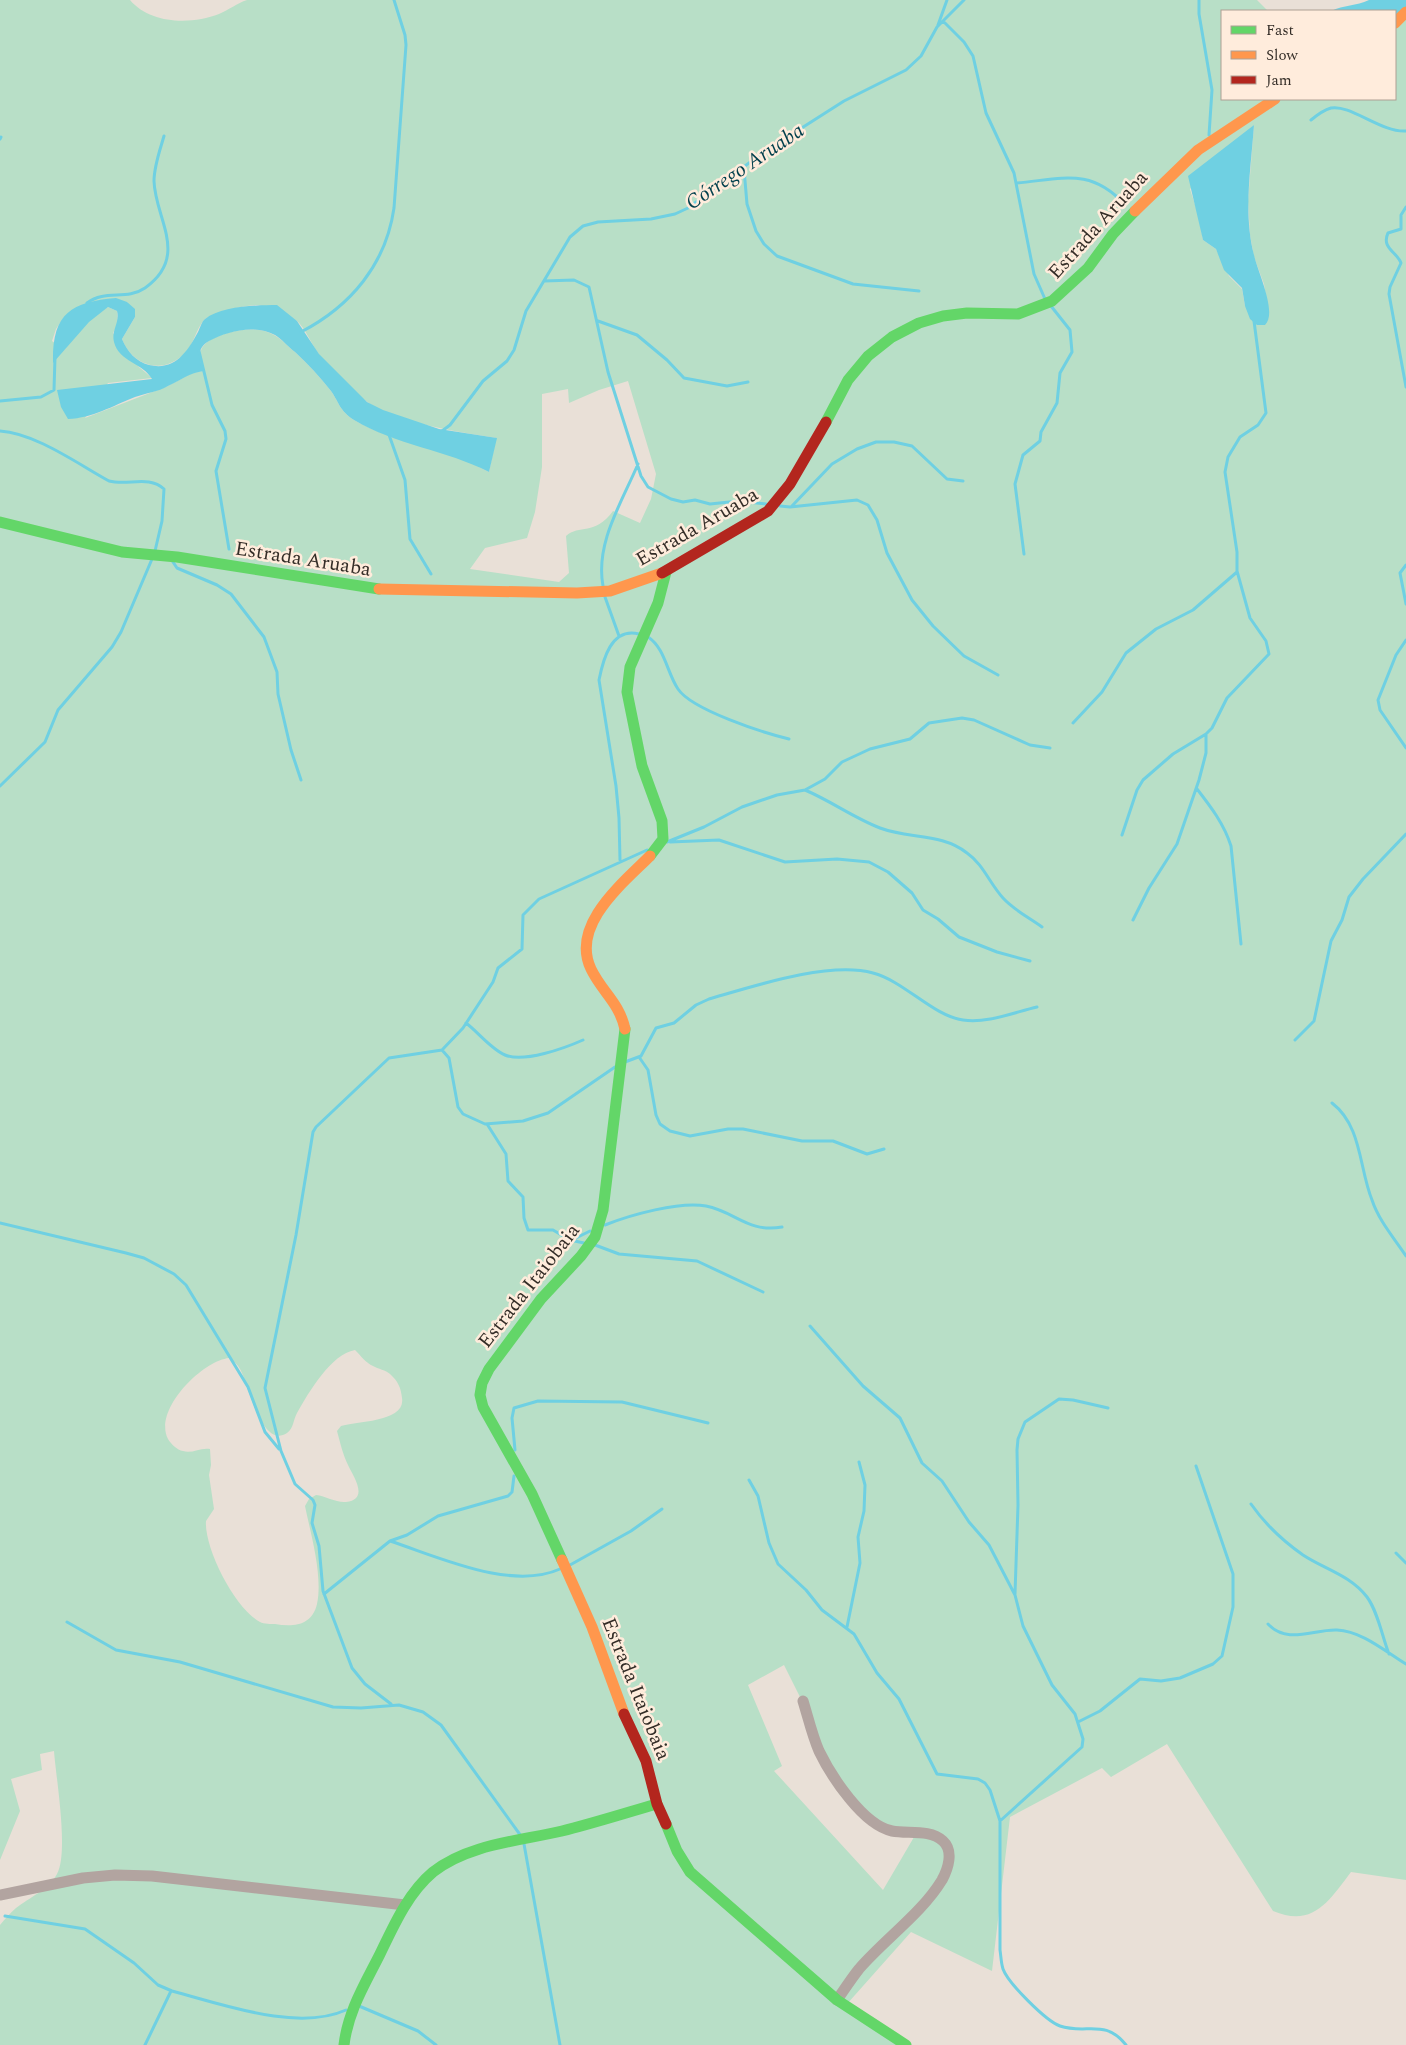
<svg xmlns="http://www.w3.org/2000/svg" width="1406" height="2045" font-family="Spectral,serif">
  <rect width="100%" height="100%" fill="#e9e0d7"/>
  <path fill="#b8dfc7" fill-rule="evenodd" d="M0,0H130C150,24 191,25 219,14C229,10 237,3 247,0H1257L1268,11H1222V99H1395V20L1406,11V1880L1351,1872C1329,1901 1313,1928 1273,1911L1167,1744L1111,1777L1102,1768L1010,1817L992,1971L911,1932L847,2004L909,2045H0V1925C5,1919 10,1913 16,1908C29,1898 49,1889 57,1874C69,1852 56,1778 54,1751L40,1754L42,1770L11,1779L20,1811L0,1860ZM1254,125L1248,201L1250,235L1254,257L1264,284L1269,316L1245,306L1242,289L1229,276L1216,249L1203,240L1199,217L1190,189ZM127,302L135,317L122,339C133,367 164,375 185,353C194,344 196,329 204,320C210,313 249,304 258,305C264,306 292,317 297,321C305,328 311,343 318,353C330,370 349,388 366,401C395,423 460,432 496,438L489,472C480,468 471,462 462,458C426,446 387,439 354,420C339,410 340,404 331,391C320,377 308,364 295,352C288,347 282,339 274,335C256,325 230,330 212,339C197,347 199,357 203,371L192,373L168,386L85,418L108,383L152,378L139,367L113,333L118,324L117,311L108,307C90,315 76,335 64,350L52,341L56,329L64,317ZM628,381L656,474L651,499L640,523L613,511C595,536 579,524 566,536L569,573L559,582L470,569L485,548L527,538L535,512L542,467V394L568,389L569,403L599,390ZM355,1350C361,1356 366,1363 373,1366C378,1369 386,1370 390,1374C398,1381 401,1388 402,1398C406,1422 357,1421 341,1426L337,1431C340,1442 343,1455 348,1465C353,1476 370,1499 346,1502C336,1503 326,1496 316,1495L309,1499L305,1506C311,1535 323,1576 317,1604C312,1626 293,1627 275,1624C271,1624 264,1624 260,1622C235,1609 204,1548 206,1521L214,1509L209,1475L211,1465L210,1449C201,1447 192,1454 183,1451C177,1450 171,1444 168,1439C153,1410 202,1361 229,1358C234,1361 238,1365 240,1369C248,1382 261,1450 287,1433C294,1428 293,1420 297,1413C309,1392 331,1354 355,1350ZM784,1665L804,1705L839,1794L879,1827L917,1832L883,1890L774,1771L782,1766L748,1685Z"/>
  <path fill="#6fd0e2" d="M1369,0H1406V11L1395,20V11H1331C1344,5 1356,6 1369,0Z
    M1254,125C1251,168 1243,213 1254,255C1257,270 1278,313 1265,325H1257L1250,319L1245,306L1242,288L1224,270L1216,249L1203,240L1188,176Z
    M116,298L127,302L135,309V317L122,339C127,351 136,362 149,365C175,371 187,352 198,332C200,328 202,321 205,319C221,306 258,305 277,305L297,321L319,354L367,402L383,410L439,429L497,438L489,472C446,450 396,445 354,420C339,410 340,404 331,391C320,377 308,364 295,352C288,347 282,339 275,335C254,324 228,331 209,341C196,348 199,360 204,371C189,373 181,380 168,386C158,392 146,393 135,397C112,406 93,418 68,419L61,407L57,390L152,379C143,363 119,362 114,342C111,330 120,323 117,311L108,307L89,322L53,363C52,314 70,302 116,298Z"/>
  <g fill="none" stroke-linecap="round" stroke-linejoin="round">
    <path stroke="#6fd0e2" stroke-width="3" d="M1199,0V14L1212,90L1209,135
      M943,21L964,42L973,56L986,113L1014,173L1034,274L1045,299
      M938,25L947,0
      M1311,120C1317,115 1324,110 1331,108C1350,104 1382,133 1406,131
      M0,139L1,137
      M744,169L747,204L756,231L764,244L777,256L853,284L919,291
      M1017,183C1062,179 1091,167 1125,205
      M1406,207L1401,215V229L1388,233C1381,248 1397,252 1401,263L1390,287L1389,294L1406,387
      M544,281L574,280L589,287L608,372L641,476L648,487L671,499L683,502L695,500L710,504L739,501L766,504
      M87,303C106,289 126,301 145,288C190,256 155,219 154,181C154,166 160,150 164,136
      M598,321L637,335L667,360L684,378L727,386L748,382
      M301,332C351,306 386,264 394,208L406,45L405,35L394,0
      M199,351L212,405L225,431L226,439L216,471L229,549
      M0,401L41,397L54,390L55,357
      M0,431C35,433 78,464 109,481C128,486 149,475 164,489L162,521L155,551
      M442,431L450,425L483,381L507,361L514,350L526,311L570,237L583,226L598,222L651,219L675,214L688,208L764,152L844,101L906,70L921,56L937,27L964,0
      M388,432L405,480L410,539L431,574
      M780,506L790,507L857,500L868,505L877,520L887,553L912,600L933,626L964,656L998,675
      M791,507L832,464L857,449L876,442H894L912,446L947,479L963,481
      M1024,554L1015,484L1023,455L1040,441L1041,432L1057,403L1060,373L1072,352L1070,330L1051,306
      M173,562L177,568L217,585L231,594L264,637L277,672L278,694L291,750L301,780
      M1406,565L1400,573L1406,604
      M603,586C595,543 622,502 638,464
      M605,597L619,636
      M648,637C665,648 667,673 678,689C692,710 764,733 789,739
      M1406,640L1396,655L1378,700L1380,710L1406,748
      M1073,723L1102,692L1126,653L1156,629L1193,610L1237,572
      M0,786L45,742L58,710L112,647L121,632L152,559
      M1197,789C1211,807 1224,824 1231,846L1241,944
      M805,790C831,801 854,818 880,828C909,839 942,833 967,853C983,864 990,884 1003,898C1014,910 1028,917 1042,927
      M1122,835L1137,790L1143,780L1173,754L1206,734L1212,728L1227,698L1269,654L1266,641L1250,618L1237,571V552L1225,472L1228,457L1240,437L1258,425L1266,413L1254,321
      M667,842L704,827L742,807L777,795L805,790L825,779L842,762L870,749L910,739L929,723L962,718L974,720L1030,745L1050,748
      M670,842L719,840L785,862L837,859L869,862L888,872L912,893L923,910L938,919L959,937L997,952L1030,961
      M620,860L619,818L616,786L599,680C603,660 611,627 639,634
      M1133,920L1149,888L1177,844L1199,780L1206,753V735
      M466,1023C478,1032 491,1049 505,1055C524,1063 565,1048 583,1040
      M1295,1040L1314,1021L1331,941L1342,920L1349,897L1363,879L1406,834
      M442,1050L449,1058L458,1107L463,1114L485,1124L523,1121L548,1113L615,1067
      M639,1057L648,1070L656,1115L660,1124L670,1131L690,1136L728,1129H743L802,1141H833L867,1154L884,1149
      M625,1062L641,1056L656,1028L674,1023L696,1005L709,999C754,986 829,961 873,973C904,981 933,1016 963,1020C986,1024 1015,1012 1037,1007
      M1332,1103C1362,1126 1359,1168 1372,1200C1379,1221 1394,1238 1406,1256
      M487,1124L506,1154L508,1181L523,1197L524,1218L528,1230H553L570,1240L584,1243
      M0,1223L126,1253L144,1258L174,1274L186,1285L248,1387L265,1432L279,1449
      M605,1225C630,1215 680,1201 706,1206C736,1212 748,1233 782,1227
      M572,1240L590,1231
      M595,1245L619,1254L697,1261L763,1292
      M810,1326L863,1386L900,1418L922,1463L942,1481L969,1522L989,1545L1015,1595L1023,1626L1052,1685L1075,1714L1083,1739L1082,1747L1000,1821
      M515,1450L512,1418L514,1408L538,1401L622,1402L708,1423
      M749,1480L758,1496L769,1543L778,1564L806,1590L822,1610L854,1634L877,1673L899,1699L937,1774L978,1779L985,1783L990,1790L1000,1821V1950C1001,1956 1001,1963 1003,1969C1008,1983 1046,2021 1060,2026C1086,2035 1105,2018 1126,2045
      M1251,1504C1265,1524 1283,1541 1303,1555C1324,1569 1350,1575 1367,1597C1378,1612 1382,1636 1389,1654
      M390,1541C439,1557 511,1591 560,1569
      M1396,1553L1406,1563
      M570,1565L631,1531L662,1509
      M324,1594L390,1541L407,1535L438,1516L508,1496L512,1492L514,1476
      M1015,1594L1018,1505L1017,1450L1018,1439L1025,1422L1059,1399L1073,1400L1108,1408
      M67,1622L116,1650L180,1662L333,1707L361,1708L399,1705L423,1712L441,1725L521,1836
      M1268,1624C1288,1645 1313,1629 1337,1630C1362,1631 1386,1652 1406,1664
      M847,1627L860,1563L858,1537L864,1511L865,1485L859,1462
      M391,1704L365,1684L352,1668L323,1591L319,1546L312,1523L315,1505L313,1500L295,1484L281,1451L265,1388L296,1235L313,1132L316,1127L389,1058L442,1050L463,1028L493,982L498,968L522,949L523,915L539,899L647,850
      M1078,1722L1100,1711L1140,1679L1161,1681L1180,1678L1213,1664L1222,1656L1233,1607V1574L1196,1466
      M524,1844L560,2045
      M5,1916L85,1929L134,1963L158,1985L172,1991C222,2004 297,2032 346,2010
      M359,2006L418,2031L436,2045
      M145,2045L171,1991"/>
    <path stroke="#b2a4a0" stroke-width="11" d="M803,1701C808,1717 812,1735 819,1751C831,1776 863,1825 892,1831C908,1834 930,1829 943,1841C954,1851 948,1869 942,1880C922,1913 885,1939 859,1969C851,1979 844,1990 837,2000
      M0,1895L83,1878L115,1875L152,1876L405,1905"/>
    <path stroke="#63d668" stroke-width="11" d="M826,422L848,380L868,356L892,337L919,323L943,316L967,313L1018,314L1052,301L1088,268L1113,234L1135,211
      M0,522L122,552L177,557L379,589
      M650,856L663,839L662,821L642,766L627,692L630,667L658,603L666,572
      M562,1560L532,1494L483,1407L480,1395L482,1383L489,1369L541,1299L581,1256L595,1237L603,1210L625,1029
      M666,1824L677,1851L690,1872L837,2000L906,2045
      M344,2045C348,2011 365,1984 380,1954C394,1925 408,1893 433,1872C468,1844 520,1841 562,1831C594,1823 625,1813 657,1804"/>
    <path stroke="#ff974d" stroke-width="11" d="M1395,23L1406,12
      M1135,211L1198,150L1275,99
      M379,589L577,593L610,591L662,573
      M625,1029C619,1002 602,992 591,969C570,925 623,883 650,856
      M562,1560L592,1627L624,1714"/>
    <path stroke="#b3261e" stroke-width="11" d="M662,573L768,511L790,484L826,422
      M624,1714L646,1761L657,1804L666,1824"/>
  </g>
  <g text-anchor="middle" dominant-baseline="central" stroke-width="5" stroke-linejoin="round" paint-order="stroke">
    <g font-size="20" fill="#342d27" stroke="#ffecdc">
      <text transform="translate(1098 225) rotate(-48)">Estrada Aruaba</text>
      <text transform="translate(697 527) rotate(-30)">Estrada Aruaba</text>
      <text transform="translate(303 559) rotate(9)">Estrada Aruaba</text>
      <text transform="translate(529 1286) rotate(-52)">Estrada Itaiobaia</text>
      <text transform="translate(636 1689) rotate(68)">Estrada Itaiobaia</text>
    </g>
    <g font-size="21" font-style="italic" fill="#003f4c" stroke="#ffecdc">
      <text transform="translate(745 167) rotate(-34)">Córrego Aruaba</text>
    </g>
  </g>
  <rect x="1221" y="10" width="175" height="90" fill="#ffecdc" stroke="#aea094"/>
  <rect x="1231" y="26" width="25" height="8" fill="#63d668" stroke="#aea094"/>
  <text x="1266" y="35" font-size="15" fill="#342d27">Fast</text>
  <rect x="1231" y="51" width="25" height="8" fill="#ff974d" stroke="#aea094"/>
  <text x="1266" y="60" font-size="15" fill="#342d27">Slow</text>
  <rect x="1231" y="76" width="25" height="8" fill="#b3261e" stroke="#aea094"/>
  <text x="1266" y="85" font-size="15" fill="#342d27">Jam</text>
</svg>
